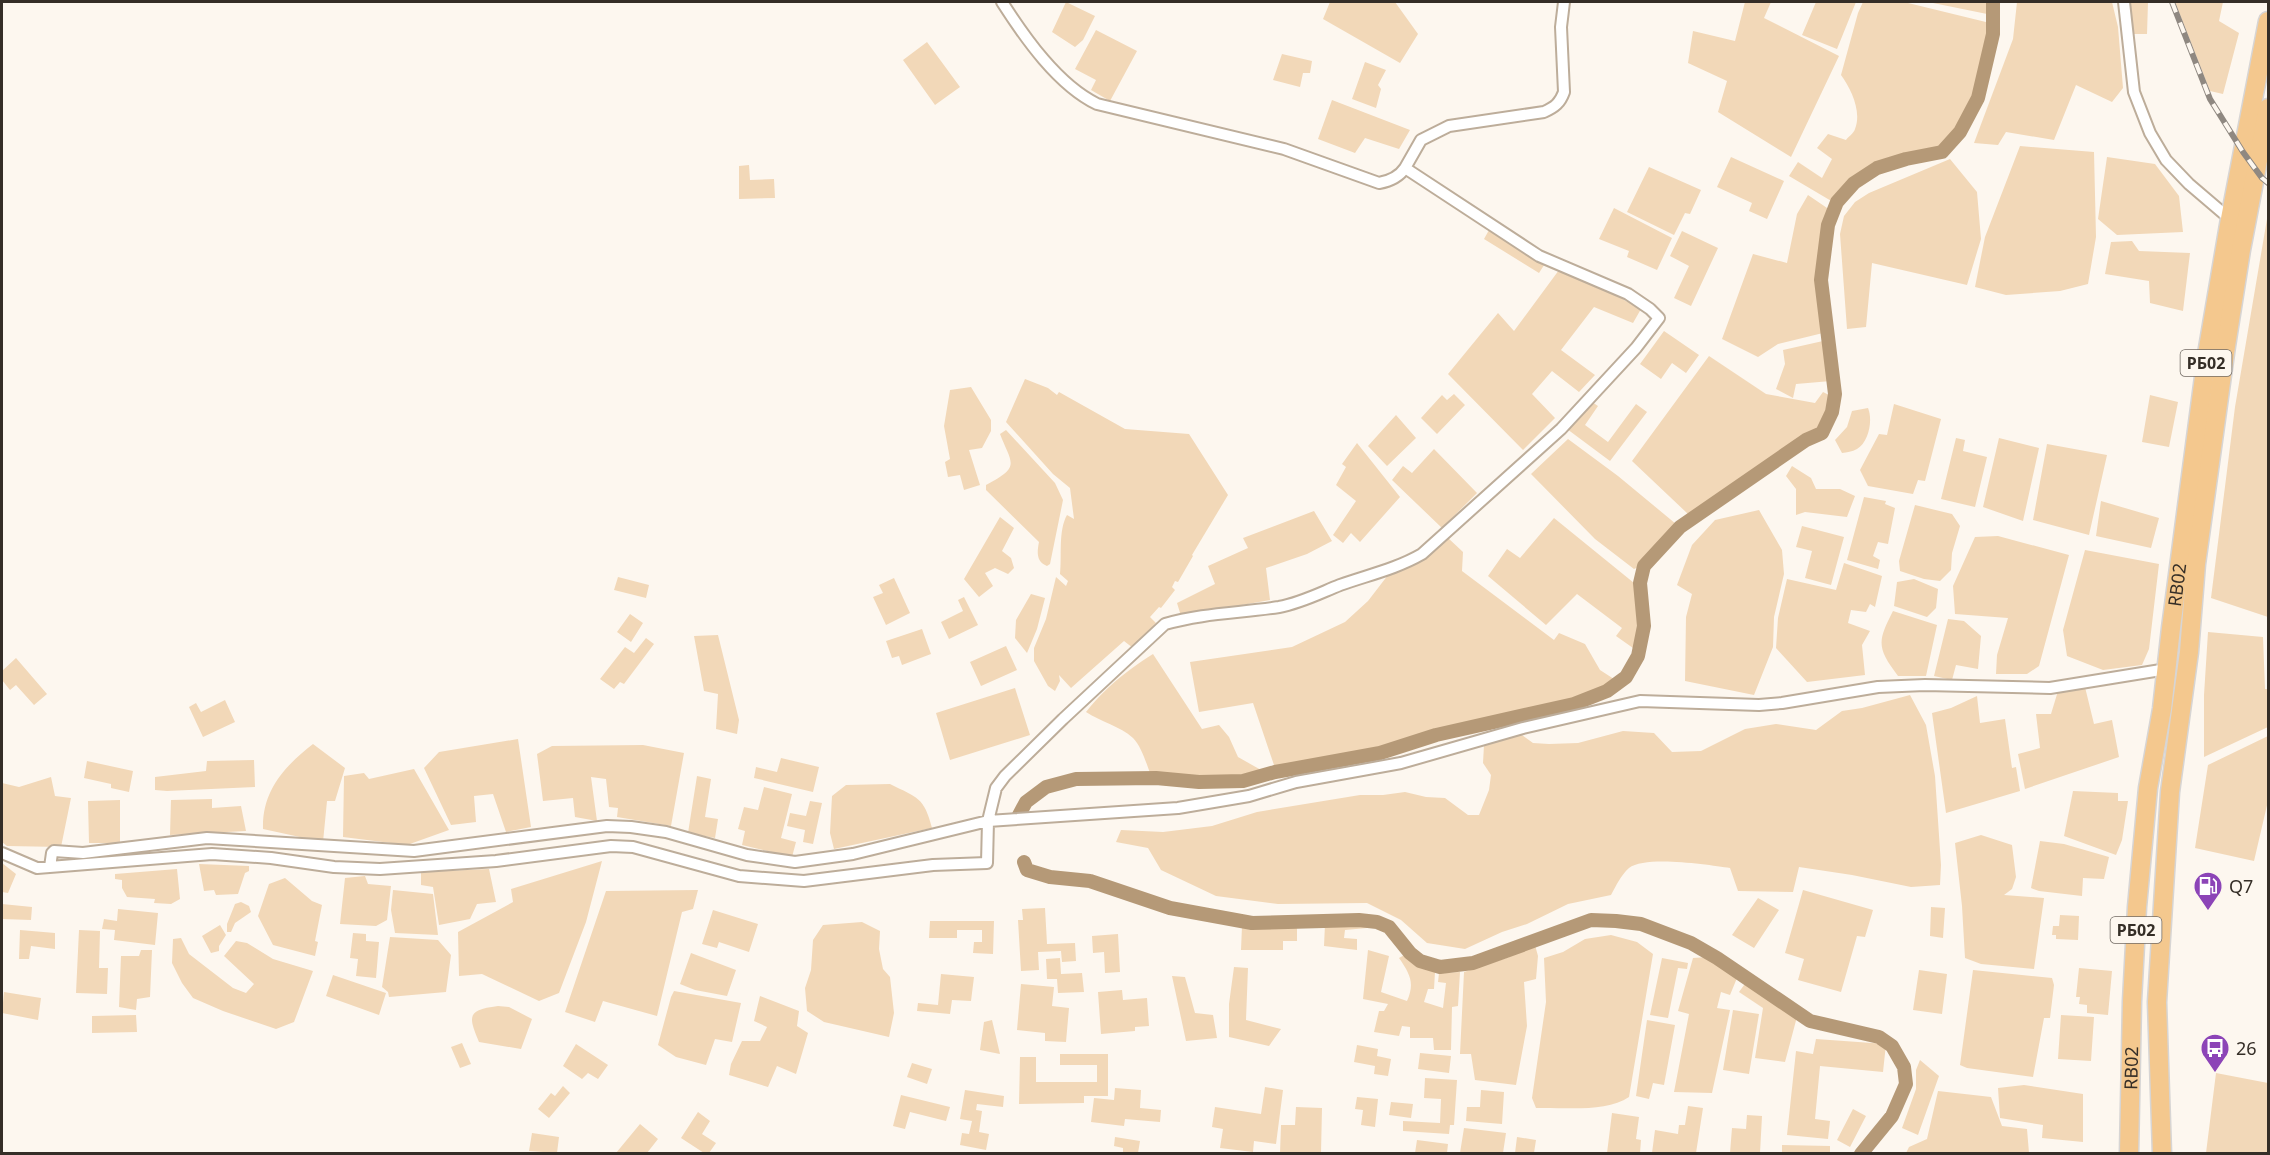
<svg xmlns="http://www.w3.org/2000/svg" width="2270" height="1155" font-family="'Noto Sans',sans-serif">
  <rect width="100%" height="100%" fill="#fdf7ef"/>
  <path fill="#f2d8b8" d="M1066,2L1095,16L1083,40L1075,47L1052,32Z
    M1330,2H1395L1418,34L1400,63L1323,19Z
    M1745,2H1771L1764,18L1839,56L1791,157L1718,112L1727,81L1688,63L1693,31L1735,41Z
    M1816,2H1856L1837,49L1802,35Z
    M1863,2H1904L1990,23L1976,96L1958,130L1938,148L1874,165L1853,180L1833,202L1789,176L1798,162L1822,178L1832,159L1817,148L1828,134L1846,140C1848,137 1854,133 1855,129C1862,111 1851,89 1841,75L1858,13Z
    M1928,2H1991L1992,15Z
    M2017,2H2112L2118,27L2123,88L2112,102L2076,85L2054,140L2006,132L1998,145L1974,143L2013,39Z
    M2129,2H2148L2147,34H2132Z
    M2175,2H2223L2219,21L2239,33L2223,94L2210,91Z
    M1096,30L1137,51L1110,101L1091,90L1096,80L1075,69Z
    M927,42L960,87L935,105L903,60Z
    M1282,54L1312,61L1310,73H1303L1300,87L1273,80Z
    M1365,62L1386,70L1378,85L1381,89L1376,108L1352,99Z
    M1332,100L1410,130L1399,149L1365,138L1355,153L1318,139Z
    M2020,146L2094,152L2096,237L2088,284L2060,291L2006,295L1975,287L1985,237Z
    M1731,157L1784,181L1767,219L1749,211L1752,203L1717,187Z
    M2107,157L2155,164L2179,196L2183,232L2117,235L2098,219Z
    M1950,159L1977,192L1981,239L1967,285L1872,263L1866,327L1847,329L1840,234L1844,216L1855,202L1869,193Z
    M749,165L750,180L774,179L775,198L739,199V166Z
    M1649,167L1701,190L1690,214L1685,213L1674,235L1627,212Z
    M1808,195L1830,210C1815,251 1817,290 1823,333L1778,344L1758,357L1722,339L1753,254L1787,263L1797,214Z
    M1614,208L1672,238L1657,270L1627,257L1629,251L1599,239Z
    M2267,219L2268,220V617L2211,598L2235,407Z
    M1489,230L1546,262L1539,273L1484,239Z
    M1682,231L1718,248L1691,306L1674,298L1689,266L1670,256Z
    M2132,241L2139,251L2190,253L2183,311L2150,303L2149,281L2105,274L2111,242Z
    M1559,270L1607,291L1641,309L1633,323L1594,307L1561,350L1595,375L1579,392L1552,371L1532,394L1555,418L1523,450L1448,374L1498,313L1514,331Z
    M1664,331L1699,355L1686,373L1672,363L1661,379L1640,364Z
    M1823,341H1827L1831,381L1796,384L1793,398L1776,389L1785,364L1783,350Z
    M1709,356L1766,394L1815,403L1823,392L1831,396L1833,399C1829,420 1825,428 1806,438L1709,504L1688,514L1632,461Z
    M1025,379L1048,388L1057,395L1059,392L1125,429L1189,434L1228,495L1192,555L1193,556L1178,582L1175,581L1172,587L1175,590L1161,608L1159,607L1150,617L1156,623L1133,648L1124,641L1071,688L1059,675L1060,681L1055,691L1048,686L1034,661V648L1046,619L1056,577L1066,586L1068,581L1060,574C1062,556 1058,531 1067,515L1074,519L1070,488L1053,474L1006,422Z
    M971,387L991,420V431L982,448L969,450L980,485L964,490L960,475L948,477L945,462L950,459L944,426L950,390Z
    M1454,394L1465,405L1437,434L1421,418L1442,395L1447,400Z
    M2150,395L2178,402L2169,447L2142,442Z
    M1589,400L1598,406L1585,425L1608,442L1636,404L1647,412L1610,461L1567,429Z
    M1894,404L1941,419L1925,481L1918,480L1913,494L1868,486L1860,470L1879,434L1887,435Z
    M1868,408C1873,420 1869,442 1857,449C1852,452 1847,452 1842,453L1835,440L1847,427L1852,411Z
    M1396,415L1416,438L1387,466L1368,446Z
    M1006,430L1055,483L1063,500L1050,564L1047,566C1036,562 1037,552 1039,542L986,490V485C1021,466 1012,465 1000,434Z
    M1956,438L1965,440L1963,451L1987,457L1975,507L1941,499Z
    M1999,438L2039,448L2023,521L1983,507Z
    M1568,439L1618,476L1676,524L1643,565L1634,569L1595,539L1531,474Z
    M1357,443L1400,497L1360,542L1351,533L1343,543L1333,535L1356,501L1336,485L1346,467L1342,464Z
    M2047,444L2107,455L2089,535L2033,520Z
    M1434,449L1477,493L1442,528L1392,480L1403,466L1412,473Z
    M1792,466L1811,478L1816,489H1840L1855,496L1847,517L1805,512L1796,515V489L1786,476Z
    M1864,497L1886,501L1885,504L1895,508L1888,544L1878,542L1873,556L1880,560L1878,569L1847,560Z
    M2101,501L2159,518L2151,548L2096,536Z
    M1915,505L1952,514L1960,526L1952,553L1951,570L1940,581L1924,579L1900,571L1899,561Z
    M1759,510L1782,550L1784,574L1774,617L1773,647L1754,695L1685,681L1686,617L1692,594L1677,585L1692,545L1715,520Z
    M1314,511L1332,541L1307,554L1266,568L1270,600L1181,616L1177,603L1215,584L1208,566L1248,548L1243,538Z
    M1000,517L1014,528L1002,551L1011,558L1014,568L1008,574L995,568L985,573L993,586L979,597L964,579Z
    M1554,518L1634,583L1638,632L1633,648L1616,636L1622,628L1577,594L1546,625L1488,576L1507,549L1520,558Z
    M1802,526L1844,537L1831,585L1805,578L1812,551L1796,547Z
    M1998,536L2069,555L2039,666L2027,674H1996L1997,655L2008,618L1955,614L1953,586L1975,537Z
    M1447,537L1463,552L1462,571L1554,640L1559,633L1585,644L1600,670L1617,681L1605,689L1572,700L1435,732L1379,749L1275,768L1253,703L1199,712L1190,662L1292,647L1345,622L1368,601L1388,575L1421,561Z
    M2085,550L2159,564L2149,649L2142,665L2103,670L2067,656L2063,630Z
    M1844,563L1882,576L1875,607L1870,604L1866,612L1851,610L1848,623L1870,631L1862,645L1865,675L1807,682L1776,648L1778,618L1787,579L1836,590Z
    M618,577L649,585L646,598L614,590Z
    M894,578L910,613L886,625L873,597L883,593L879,585Z
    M1914,579L1938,589L1936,608L1927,617L1894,606L1897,582Z
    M1031,594L1045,598L1037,629L1027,653L1015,638L1016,620Z
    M964,597L978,625L949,639L941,622L963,611L958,600Z
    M1893,611L1937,625L1926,676H1898C1877,648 1877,642 1893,611Z
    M630,614L643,623L631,642L617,632Z
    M1948,619L1964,621L1981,636L1978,669L1956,665L1952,680L1934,676Z
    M922,629L931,654L902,665L899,656L892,658L886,641Z
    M2208,632L2263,637L2265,689H2268V727L2204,757V695Z
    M718,635L739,720L737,734L716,729L718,694L704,691L694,636Z
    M646,638L654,644L624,684L620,682L614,689L600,679L625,647L634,653Z
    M1006,646L1017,670L981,686L970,662Z
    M1153,654L1202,729L1219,725L1229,737L1238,757L1261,770C1226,781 1187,778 1150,773C1146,762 1141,746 1133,738C1120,726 1101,722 1086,712C1107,686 1125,672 1153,654Z
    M16,658L47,694L34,705L16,685L10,690L2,680V671Z
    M2085,687L2094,724L2112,720L2119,757L2025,789L2018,754L2040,748L2036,714H2051L2058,691Z
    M1015,688L1030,735L950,760L936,713Z
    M1910,695L1926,725L1935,776L1941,865L1940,885L1911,887L1852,875L1799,867L1793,892L1738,891L1730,868C1709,865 1646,855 1629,868C1621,875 1616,886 1611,895L1568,904L1527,924L1502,932L1465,949L1427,943L1401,920L1367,903L1278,904L1216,896L1161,870L1148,848L1116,842L1121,830L1163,832L1212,826L1257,812L1360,795H1383L1405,792L1426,797L1445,798L1468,815H1479L1489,790L1491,775L1483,763L1484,745L1510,735H1522L1533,743L1549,744L1578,743L1623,731L1654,733L1672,752L1701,751L1745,729L1776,724L1816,730L1842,711L1862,708Z
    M1977,696L1980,723L2005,719L2012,768L2016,767L2020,791L1946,813L1932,713L1951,708Z
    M225,700L235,722L203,737L189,707L196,703L201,712Z
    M2268,736V801L2254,861L2195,848L2208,765Z
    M518,739L531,827L506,832L493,794L474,796L476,822L451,825L424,768L439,752Z
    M313,744L345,768L335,801H327L323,842L263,829C262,790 285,766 313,744Z
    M643,745L684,753L671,826L617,817L618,808L609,807L606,779L591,777L597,821L575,817L573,798L543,801L537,754L552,746Z
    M781,758L819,767L813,792L754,778L756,767L777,772Z
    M254,760L255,787L167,791L155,790V777L206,771L207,761Z
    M87,761L133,771L129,792L111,788V784L84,778Z
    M414,769L449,830L407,845L343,837L344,776L364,773L369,779Z
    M697,776L711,779L705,817L718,819L715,838L688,833Z
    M51,777L55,796L71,798L61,847L7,846L2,842V783L19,787Z
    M890,784C918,798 924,797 932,828L834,849L830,833L832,796L846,785Z
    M764,787L792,794L781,838L796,842L792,857L742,845L745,831L738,829L744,807L758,810Z
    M2073,791L2118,793V801H2128L2122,840L2116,855L2064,836Z
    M212,799V808L241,806L246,831L170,835L171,800Z
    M120,800V843H89L88,801Z
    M810,801L822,803L813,844L803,842L805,830L787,826L790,813L806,816Z
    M1981,835L2012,845L2016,877L2012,889L2004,895L2044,898L2034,969L1981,964L1965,958L1962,906L1955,843Z
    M2040,841L2064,844L2109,857L2104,879L2083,878L2082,896L2039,891L2031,888Z
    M602,861L586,922L559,993L539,1001L482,974L459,976L458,932L513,902L511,889Z
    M2,863L16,874L8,893L2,892Z
    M199,864L249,866V871L245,873L238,894L216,895L214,890L204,891Z
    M177,869L180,899L171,904L154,903L155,899L127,897L122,888V880L115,879V874Z
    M489,869L496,902L477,904L470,919L439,925L433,887L421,885V872Z
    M365,876L368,884L391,886L387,920L376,926L340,924L345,878Z
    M285,878L312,901L322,905L315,941L318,942L315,956L273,945L258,916L269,884Z
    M393,890L433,894L438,935L395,933L391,910Z
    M698,890L693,909L682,912L657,1016L603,1001L595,1022L565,1012L606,891Z
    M1803,890L1873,910L1865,937L1857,936L1841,992L1798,980L1804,959L1785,953Z
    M1758,898L1779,910L1754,948L1732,935Z
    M241,902L249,906L251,912L235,923L231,932H227V924L235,904Z
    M2,904L32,907L31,920L2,919V921Z
    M1931,907L1945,908L1943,938L1930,936Z
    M1045,908L1047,944L1075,943L1076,961L1062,962L1061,951L1038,952L1039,970L1021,971L1018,920H1023L1022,909Z
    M118,909L158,913L155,945L114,940L115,930L102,929L104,919L117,921Z
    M713,910L758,924L749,952L719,942L717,948L702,944Z
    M2060,915L2079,916L2078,940L2056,939V935H2052L2053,926H2059Z
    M930,921H994L993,954L973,953L974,942H982V930H957V938H929Z
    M862,922L880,931L879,949L883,969L890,977L894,1013L889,1037L824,1022L807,1011L805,988L811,970L813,940L823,925Z
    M1367,922V928L1345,930L1344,938L1357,939V950L1324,946L1325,924Z
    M220,925L226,935L219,946V951L211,953L202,936Z
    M1242,926H1297V941H1283V950H1241Z
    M20,930L55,933V949L31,946L29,959H19Z
    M79,930L100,931L99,968H108L107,994L76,993Z
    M353,933L366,934V941L379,942L376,978L356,976L358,959L350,958Z
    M1118,934L1120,972L1105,973L1104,952L1093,953L1092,936Z
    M1611,935L1637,942L1653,954L1629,1097C1606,1113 1563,1107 1536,1108L1532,1098L1546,1002L1544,958L1563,952L1585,939Z
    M390,937L438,940L451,955L446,992L389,997L388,992L382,987Z
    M181,938L189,954L233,988L246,993L254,984L224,956L236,941L247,943L273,959L313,971L294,1022L276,1029L223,1011L193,998L182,983L172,963L173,939Z
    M1535,945L1538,956L1536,979L1524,982L1527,1026L1516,1085L1475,1080L1471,1054H1460L1464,972L1509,957Z
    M141,950H152L150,997L137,999L136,1010L119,1007L121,956H139Z
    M1368,950L1389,956L1381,992L1407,1001C1415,983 1410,974 1399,958L1406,954L1417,965L1435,972L1434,989H1428L1424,1002L1443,1008L1446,983L1438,982L1439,973L1460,972L1458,1006L1452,1007L1451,1050H1434L1433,1038H1410V1027L1402,1026L1399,1036L1374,1032L1379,1011H1384L1388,1004L1363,999Z
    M691,953L736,970L727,996L695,990L680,984Z
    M1708,957L1737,978L1730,995L1721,992L1717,1008L1730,1010L1712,1093L1674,1092L1689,1014L1678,1011L1693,958Z
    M1060,958L1061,974L1082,973L1084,992L1058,993L1057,979H1047L1046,959Z
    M1662,958L1688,963L1687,969L1678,968L1668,1018L1650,1015Z
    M1234,967L1248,968L1246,1020L1281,1029L1269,1046L1229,1037V1004Z
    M2079,968L2112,971L2108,1015L2087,1013V1005L2079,1004L2080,997H2076Z
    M1919,970L1947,974L1942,1014L1913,1010Z
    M1973,970L2052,978L2054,985L2050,1018H2044L2033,1077L1967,1068L1960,1065Z
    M941,974L974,977L971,1001L952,1000L950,1014L917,1011L918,1003L938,1005Z
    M333,975L386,993L379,1015L326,996Z
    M1172,976L1185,977L1195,1013L1213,1015L1217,1038L1186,1041Z
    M1747,981L1773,1000L1798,1013L1785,1062L1755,1058L1763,1008L1739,992Z
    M1021,984L1054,987L1052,1006L1069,1008L1066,1042L1045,1041V1033L1017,1030Z
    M1122,990L1123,1000L1147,998L1149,1026L1135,1027V1031L1101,1034L1098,992Z
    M674,991L741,1003L732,1042L715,1039L706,1065L676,1057L658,1045L671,997Z
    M4,992L41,998L38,1020L2,1013Z
    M760,996L799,1011L797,1026L808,1033L796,1074L777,1066L768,1087L729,1075L731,1064L742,1041H760L767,1027L754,1021Z
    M498,1006L509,1007L532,1019L521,1049L479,1042C468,1016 467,1010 498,1006Z
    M1733,1010L1759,1014L1749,1074L1723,1070Z
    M136,1015L137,1032L92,1033V1016Z
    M2061,1015L2094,1017L2091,1061L2058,1059Z
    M992,1020L1000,1054L980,1050L984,1022Z
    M1647,1020L1675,1025L1664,1085L1653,1083L1649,1099L1636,1096Z
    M1816,1039L1886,1044L1883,1072L1820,1066L1815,1119L1830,1121L1828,1139L1787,1135L1796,1051L1813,1054Z
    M462,1043L471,1064L460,1068L451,1047Z
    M576,1044L608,1065L598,1079L588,1073L582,1079L563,1066Z
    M1357,1045L1378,1049L1377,1056L1391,1059L1388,1076L1374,1074L1375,1066L1354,1062Z
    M1420,1053L1451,1056L1449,1073L1418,1069Z
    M1060,1054H1108V1096H1084V1103L1019,1104L1020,1057H1036V1082H1097V1065H1060Z
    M1920,1060L1939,1076L1918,1135L1902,1128L1916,1089V1070Z
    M912,1063L932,1069L927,1084L907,1077Z
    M2216,1073L2268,1083V1153H2206Z
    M1425,1078L1457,1080L1454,1125H1450L1449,1134L1403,1131V1121L1440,1123L1441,1099L1424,1098Z
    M2024,1085L2083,1094V1142L2042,1138L2043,1125L2000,1118L1998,1088Z
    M563,1086L570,1093L549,1118L538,1109L551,1093L555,1096Z
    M1265,1087L1283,1090L1276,1144L1254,1141L1253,1152L1220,1148L1223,1129L1212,1127L1215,1107L1261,1114Z
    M1115,1088L1141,1090L1140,1108L1161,1110L1160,1122L1125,1119L1124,1126L1091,1122L1094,1098L1114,1100Z
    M965,1090L1004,1096L1003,1107L977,1104L976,1110L982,1111L979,1132L989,1134L986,1150L960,1145L962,1133L969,1134L972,1121L960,1119Z
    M1481,1090L1504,1092L1502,1124L1466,1121L1467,1107H1480Z
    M1938,1091L1991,1097L2002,1126L2027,1129L2029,1153H1906L1909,1147L1927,1139Z
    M901,1095L950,1107L946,1121L910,1112L905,1129L893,1126Z
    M1357,1097L1378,1099L1375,1127L1361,1125L1363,1110L1355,1109Z
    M1391,1102L1413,1104L1411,1118L1389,1115Z
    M1688,1106L1703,1108L1696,1153H1652L1655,1130L1678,1134L1679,1125H1685Z
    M1296,1107L1322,1108L1321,1153H1280L1281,1125H1295Z
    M1853,1109L1866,1116L1850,1147L1837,1140Z
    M698,1112L710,1121L702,1134L716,1143L709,1153H704L681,1138Z
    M1612,1113L1639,1117L1636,1139L1641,1140L1640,1153H1607Z
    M1747,1115L1762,1116L1760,1153H1730L1732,1128L1746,1129Z
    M640,1124L658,1139L647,1153H616Z
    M1464,1128L1506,1133L1503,1153H1460Z
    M532,1133L559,1137L557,1153L529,1151Z
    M1115,1137L1140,1141L1138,1153H1123V1148L1114,1146Z
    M1517,1137L1536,1140L1534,1153H1538H1515Z
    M1417,1140L1448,1144L1447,1153H1415Z
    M1782,1145L1830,1146V1153H1782Z"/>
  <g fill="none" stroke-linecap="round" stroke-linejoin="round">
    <path stroke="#b59977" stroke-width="14" d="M1019,815L1026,802L1046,787L1076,779L1156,778L1199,782L1243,781L1275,772L1380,753L1436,735L1574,704L1607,691L1626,677L1638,656L1644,626L1640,583L1644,566L1680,527L1806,440L1822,433L1832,412L1835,394L1821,280L1828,225L1837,202L1854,183L1877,168L1906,159L1942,152L1960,132L1978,98L1993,34V2
      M1024,862L1027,870L1050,877L1090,881L1170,908L1252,923L1359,920L1377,922L1389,927L1410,953L1420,961L1440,967L1473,963L1591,920L1616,921L1641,924L1691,943L1717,958L1810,1021L1879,1037L1892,1046L1904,1067L1906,1084L1892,1116L1861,1154"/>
    <g stroke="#bdad9a" stroke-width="14">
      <path id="minor" d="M1002,2C1025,38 1058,85 1097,104L1284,149L1379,183C1390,181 1399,177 1405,168
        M1564,2L1561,27L1564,92C1560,103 1555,107 1544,112L1449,126L1421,140L1405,168L1539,256L1628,294L1650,309L1659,318L1636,348L1561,429L1422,554C1396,569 1368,575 1340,585C1320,593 1301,603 1279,607C1241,613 1203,613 1165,624L1063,719L1005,776L996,788L988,821L1178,808L1249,796L1296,782L1401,763L1523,728L1640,701L1759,705L1782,703L1878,687L1925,685L2050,688L2167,669
        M2124,2L2134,92L2150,133L2166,160L2189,184L2230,219
        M2,853L37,868L212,854L271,858L334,867L380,869L496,861L611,846L633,847L739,876L804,881L933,865L987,863L988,821L853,854L795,862L747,855L666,832L631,827L607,826L414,851L207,838L83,853L54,851L52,853L50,867"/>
    </g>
    <g stroke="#d7d5d4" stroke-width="21">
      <g id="trunk">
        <path id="s1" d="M2129,1154L2132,1001L2137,907L2148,788L2162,709L2171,628L2207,354L2230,219L2268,21"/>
        <path d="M2162,1154L2157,1002L2170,792L2189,652L2196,564L2226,346L2241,250L2268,108"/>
      </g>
    </g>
    <use href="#minor" stroke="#fff" stroke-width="10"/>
    <use href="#trunk" stroke="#f4c88e" stroke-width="18"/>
    <g stroke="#8f8881" stroke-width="6">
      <path id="rail" d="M2172,2L2210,99L2243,152L2262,178L2268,183"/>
    </g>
    <use href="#rail" stroke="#fdf7ef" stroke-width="4" stroke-dasharray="11" stroke-linecap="butt"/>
  </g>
  <defs>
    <g id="fuel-pin" transform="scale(1.5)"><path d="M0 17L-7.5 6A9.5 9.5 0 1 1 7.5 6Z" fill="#8c44b7" stroke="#fdf7ef"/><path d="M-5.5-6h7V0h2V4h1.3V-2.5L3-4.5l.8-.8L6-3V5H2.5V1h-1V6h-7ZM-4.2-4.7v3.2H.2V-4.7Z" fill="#fff"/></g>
    <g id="bus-pin" transform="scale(1.5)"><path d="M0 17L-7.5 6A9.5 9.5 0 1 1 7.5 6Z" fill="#8c44b7" stroke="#fdf7ef"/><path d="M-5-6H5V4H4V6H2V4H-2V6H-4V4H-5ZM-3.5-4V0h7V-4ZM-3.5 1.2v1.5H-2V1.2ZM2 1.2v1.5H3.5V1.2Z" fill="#fff"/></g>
  </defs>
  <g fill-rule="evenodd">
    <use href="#fuel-pin" x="2208" y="886"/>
    <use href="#bus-pin" x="2215" y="1048"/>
  </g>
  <g text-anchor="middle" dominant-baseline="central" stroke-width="4.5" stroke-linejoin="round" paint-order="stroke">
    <g fill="#fdf7ef" stroke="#716a63" stroke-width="1.5">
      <rect x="2180.5" y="350" width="51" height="26" rx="4.5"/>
      <rect x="2110.5" y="917" width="51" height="26" rx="4.5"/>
    </g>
    <g font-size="16" font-weight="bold" fill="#352e27">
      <text x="2206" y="363">РБ02</text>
      <text x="2136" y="930">РБ02</text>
    </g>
    <g font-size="18" fill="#352e27" stroke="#fdf7ef">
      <text stroke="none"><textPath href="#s1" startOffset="572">RB02</textPath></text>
      <text stroke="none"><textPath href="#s1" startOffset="86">RB02</textPath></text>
    </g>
    <g font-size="18" fill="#352e27" stroke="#fdf7ef" text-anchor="start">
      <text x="2229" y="886">Q7</text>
      <text x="2236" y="1048">26</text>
    </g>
  </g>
  <rect width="2270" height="1155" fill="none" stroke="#352e27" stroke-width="6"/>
</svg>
